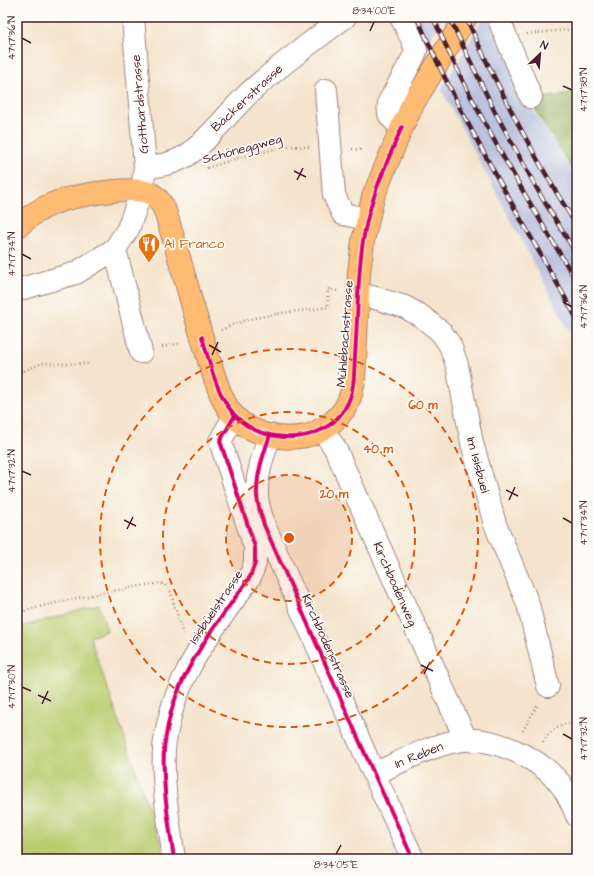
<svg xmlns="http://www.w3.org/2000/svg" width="594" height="876" font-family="'Architects Daughter',sans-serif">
  <rect width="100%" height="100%" fill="#fdfcf7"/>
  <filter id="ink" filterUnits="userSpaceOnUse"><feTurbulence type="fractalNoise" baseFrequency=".025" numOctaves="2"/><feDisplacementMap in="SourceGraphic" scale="8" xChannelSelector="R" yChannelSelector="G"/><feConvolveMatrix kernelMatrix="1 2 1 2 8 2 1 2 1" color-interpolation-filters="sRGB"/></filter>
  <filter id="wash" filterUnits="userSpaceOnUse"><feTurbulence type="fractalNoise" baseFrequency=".012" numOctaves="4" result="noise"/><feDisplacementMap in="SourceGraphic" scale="16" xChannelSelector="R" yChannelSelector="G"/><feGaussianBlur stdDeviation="0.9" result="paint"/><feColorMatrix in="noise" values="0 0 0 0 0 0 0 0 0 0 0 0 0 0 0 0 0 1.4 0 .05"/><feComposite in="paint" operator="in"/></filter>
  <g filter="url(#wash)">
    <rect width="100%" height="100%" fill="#f5e4cd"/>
    <path fill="#bcc3de" d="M408,17H441L424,52Z
      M484,17H489L527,101L577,179V347L540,275L441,89Z"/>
    <path fill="#bacc6e" stroke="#82764c" d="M99,605L107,631L90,637L162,847L163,859H28L17,840L26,835L17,818V628Z"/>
    <path fill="#93b061" stroke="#6e6846" d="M577,91V117L573,120L572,124L577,134V176L541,120L531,101Z"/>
  </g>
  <g filter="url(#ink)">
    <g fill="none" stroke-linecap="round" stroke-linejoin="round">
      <g stroke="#a0827c" stroke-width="24">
        <path id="minor" d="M401,17L413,41L416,51L413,58L389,102C387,117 391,118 402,127
          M498,17L531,97
          M326,90L334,195L343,214L367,219
          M145,167C160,166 172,164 186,156C208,141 229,112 249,93C278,66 313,41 345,17
          M115,249L141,352
          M17,290L76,273L115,249L128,229L142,190L145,167L133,17
          M358,294L372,297L405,307L421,316L441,332L450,345L457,365L472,443L495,524L528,604L548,686
          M322,429L335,448L466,740
          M270,435C264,453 257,472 257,491C256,502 261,514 264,525L374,774L413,859
          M374,774C401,762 436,742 465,740C494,737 537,758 556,779C566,789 572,803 577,816
          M174,859C169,823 162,787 164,750C164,744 166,736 167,730C177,671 217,624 250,577L255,563V547L220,441L234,417"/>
      </g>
      <g stroke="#a0827c" stroke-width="24">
        <path id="major" d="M17,227C27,218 38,210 50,205C69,196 130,185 149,193C156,195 160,202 164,208C180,257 192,307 208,357C214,375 221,403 235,417C253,435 282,441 306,436C325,431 344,416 350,397C352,392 352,387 354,382L359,273L363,241L373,197L402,127L414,102L466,17"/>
      </g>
      <path stroke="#a0827c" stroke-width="2.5" stroke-dasharray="1 3" stroke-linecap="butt" d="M527,34L577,29
        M352,149L364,150
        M207,168L248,155L290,146L309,147
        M221,330C255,313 292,313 328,307V289L337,291
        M162,347L181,343
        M17,374L42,363L89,364
        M17,613C63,600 113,590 160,583L164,584L170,590L183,634
        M523,731L538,704
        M543,742C551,728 563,724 577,721"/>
      <use href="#minor" stroke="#fff" stroke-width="22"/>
      <use href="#major" stroke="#ffbb71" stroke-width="22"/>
      <g stroke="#4a1f2b" stroke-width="4.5">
        <path id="rail" d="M417,17C462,122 522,220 577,319
          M433,17C473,109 525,196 577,282
          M449,17L495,112L541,196L577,255
          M466,17C498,89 535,159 577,226"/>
      </g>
      <use href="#rail" stroke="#fdfcf7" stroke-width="3" stroke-dasharray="9" stroke-linecap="butt"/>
      <g stroke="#fdfcf7" stroke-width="6">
        <path id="cycleway" d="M202,337C215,380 223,429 276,436C307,441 338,429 350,398C355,385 354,369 355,356C358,317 357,279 363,241C369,201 386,164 402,127
          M270,435C264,453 257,472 257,491C256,502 261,514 264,525L374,774L413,859
          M174,859C169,823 162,787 164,750C164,744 166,736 167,730C177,671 217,624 250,577L255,563V547L220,441L234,417"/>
      </g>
      <use href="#cycleway" stroke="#d6006c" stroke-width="4"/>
    </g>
  </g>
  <path fill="none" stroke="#4a1f2b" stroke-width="1.5" d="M370,31L374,22M22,38L31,43M563,86L572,90M294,171L306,177M297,180L303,168M22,254L31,259M563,302L572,307M209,345L221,352M212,355L218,342M22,471L31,475M506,490L518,496M509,500L515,487M563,518L572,523M124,520L136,526M127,529L133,517M421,665L433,671M424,674L430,662M22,687L31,691M38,695L51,701M42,704L48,691M563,734L572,739M336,854L341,845"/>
  <circle cx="289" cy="538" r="63" fill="#e0560e" fill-opacity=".12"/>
  <g fill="none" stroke="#e0560e" stroke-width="2" stroke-dasharray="7 5">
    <circle cx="289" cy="538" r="63"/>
    <circle cx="289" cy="538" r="126"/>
    <circle cx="289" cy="538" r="189"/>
  </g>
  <defs>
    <g id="restaurant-pin" transform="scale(1.15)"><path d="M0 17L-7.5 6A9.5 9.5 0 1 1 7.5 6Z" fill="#e8710a" stroke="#fdfcf7"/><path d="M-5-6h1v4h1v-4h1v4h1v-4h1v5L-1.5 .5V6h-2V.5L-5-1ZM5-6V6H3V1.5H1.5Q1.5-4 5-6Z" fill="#fff"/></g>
  </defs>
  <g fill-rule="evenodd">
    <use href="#restaurant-pin" x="149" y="244"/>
  </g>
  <g text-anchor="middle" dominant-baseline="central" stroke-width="3.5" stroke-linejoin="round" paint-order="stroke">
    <g font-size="13" fill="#4a1f2b" stroke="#fdfcf7">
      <text transform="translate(247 98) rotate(-43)">Bäckerstrasse</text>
      <text transform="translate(140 104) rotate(-95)">Gotthardstrasse</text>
      <text transform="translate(242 149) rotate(-15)">Schöneggweg</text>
      <text transform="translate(345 334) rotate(-86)">Mühlebachstrasse</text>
      <text transform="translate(478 465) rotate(75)">Im Isisbüel</text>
      <text transform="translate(395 584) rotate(66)">Kirchbodenweg</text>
      <text transform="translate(216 607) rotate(-56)">Isisbüelstrasse</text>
      <text transform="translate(328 646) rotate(66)">Kirchbodenstrasse</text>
      <text transform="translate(419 755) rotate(-22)">In Reben</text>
    </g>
    <g font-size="13" fill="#c56008" stroke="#fdfcf7" text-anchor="start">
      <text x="164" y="244">Al Franco</text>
    </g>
  </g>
  <circle cx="289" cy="538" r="6" fill="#e0560e" stroke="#fdfcf7" stroke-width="2"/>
  <g font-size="12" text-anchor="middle" font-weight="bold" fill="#e0560e" stroke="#fdfcf7" stroke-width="3.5" stroke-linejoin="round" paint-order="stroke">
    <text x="423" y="409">60 m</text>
    <text x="378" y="453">40 m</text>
    <text x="334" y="498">20 m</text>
  </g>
  <rect width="594" height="876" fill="none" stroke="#fdfcf7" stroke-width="44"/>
  <g transform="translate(540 54) rotate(26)" stroke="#fdfcf7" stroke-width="3" paint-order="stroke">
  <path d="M0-3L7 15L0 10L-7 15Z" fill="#4a1f2b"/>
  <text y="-6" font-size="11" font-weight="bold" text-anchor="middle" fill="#4a1f2b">N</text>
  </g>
  <rect x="22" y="22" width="550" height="832" fill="none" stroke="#4a1f2b" stroke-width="1.5"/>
  <g font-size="10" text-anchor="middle" fill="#4a1f2b">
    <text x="374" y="14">8°34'00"E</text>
    <text transform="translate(11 38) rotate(-90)" y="4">47°17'36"N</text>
    <text transform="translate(583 90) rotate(-90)" y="4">47°17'38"N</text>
    <text transform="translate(11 254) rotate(-90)" y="4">47°17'34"N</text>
    <text transform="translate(583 307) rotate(-90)" y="4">47°17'36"N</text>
    <text transform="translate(11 471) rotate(-90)" y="4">47°17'32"N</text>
    <text transform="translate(583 523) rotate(-90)" y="4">47°17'34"N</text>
    <text transform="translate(11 687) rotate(-90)" y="4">47°17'30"N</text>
    <text transform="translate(583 739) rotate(-90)" y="4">47°17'32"N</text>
    <text x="336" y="868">8°34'05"E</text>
  </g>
</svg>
